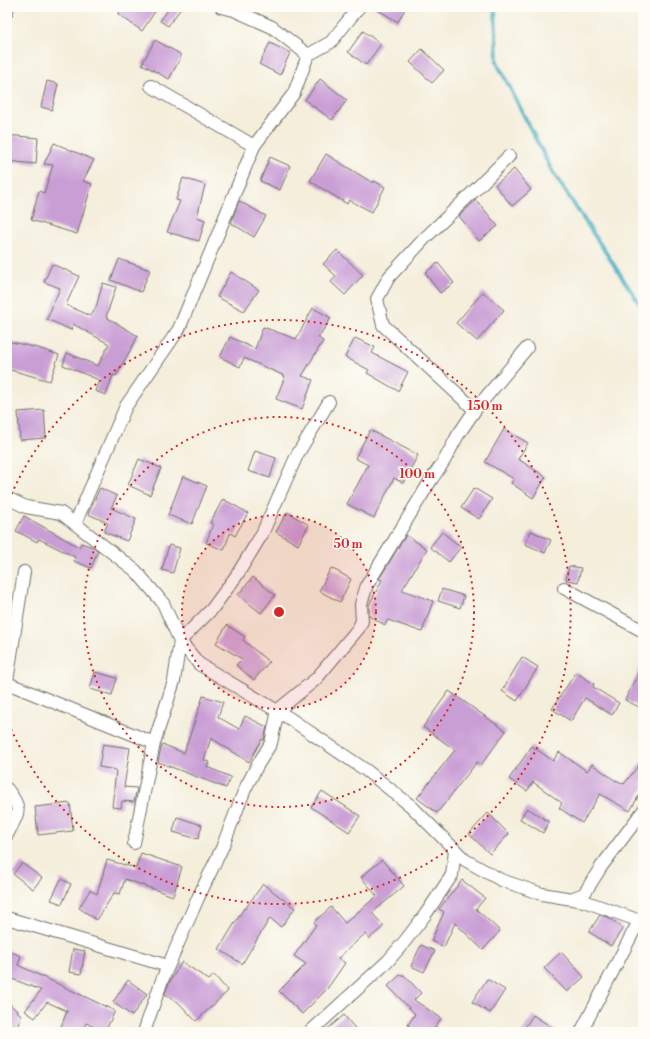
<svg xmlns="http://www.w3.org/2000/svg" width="650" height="1039" font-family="'Libre Bodoni',serif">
  <rect width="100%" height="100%" fill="#fdfcf7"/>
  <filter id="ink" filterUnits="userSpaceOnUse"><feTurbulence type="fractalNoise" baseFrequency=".025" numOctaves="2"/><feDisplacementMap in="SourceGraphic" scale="8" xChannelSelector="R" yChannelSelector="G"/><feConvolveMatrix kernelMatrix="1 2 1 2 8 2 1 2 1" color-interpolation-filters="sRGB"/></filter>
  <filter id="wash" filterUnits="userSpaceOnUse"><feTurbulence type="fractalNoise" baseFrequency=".012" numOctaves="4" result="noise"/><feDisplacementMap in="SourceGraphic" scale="16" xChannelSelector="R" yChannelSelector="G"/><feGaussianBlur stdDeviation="0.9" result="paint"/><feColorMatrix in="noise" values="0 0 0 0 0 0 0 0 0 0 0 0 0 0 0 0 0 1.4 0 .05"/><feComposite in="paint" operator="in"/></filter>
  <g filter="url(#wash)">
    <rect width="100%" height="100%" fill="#f4eedb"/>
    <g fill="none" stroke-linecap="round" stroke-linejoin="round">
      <path stroke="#3ea9be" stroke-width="4" d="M495,7L497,62L552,171L643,309"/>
    </g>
    <g id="blocks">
      <path fill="#c99ed5" d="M123,7H158L142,31L118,14Z
        M170,7H182L168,26L160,21Z
        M373,7H406L398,22Z
        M363,31L381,44L366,65L348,52Z
        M155,40L180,54V59L169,79L142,64Z
        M270,43L290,53L280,75L259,64Z
        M422,49L444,70L432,83L410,62Z
        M320,79L347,100L332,120L305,100Z
        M47,81L58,84L52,110L41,107Z
        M7,135L38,138L36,164L7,161Z
        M54,143L94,160L83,181L92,184L77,234L31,220L39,191L44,193L53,165L44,164Z
        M326,154L373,183L374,181L385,187L372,212L349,200L347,204L310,181Z
        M270,157L290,166L280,190L260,181Z
        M514,169L531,190L512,206L495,185Z
        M183,178L205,185L197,217L205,220L199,241L167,232L180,201L176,200Z
        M476,200L498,226L479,241L459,216Z
        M239,201L266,216L254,237L231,223Z
        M337,250L363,275L345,295L331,282L336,276L323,264Z
        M119,259L150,270L141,292L111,280Z
        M438,263L454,283L440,293L425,273Z
        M52,264L79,276L66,305L91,316L96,307L103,283L116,287L106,317L138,336L116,376L113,375L106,395L95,391L99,380L63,365L67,353L98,366L109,344L73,324L71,330L47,319L60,288L44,282Z
        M231,272L259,290L244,311L217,297Z
        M483,292L504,310L477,341L456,323Z
        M313,308L331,318L318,338L323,341L302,376L313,380L302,409L276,399L285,376L244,358L240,367L220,357L230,337L255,349L263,327L296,339Z
        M355,338L375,347L372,353L408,372L398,391L367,373L369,370L345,357Z
        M7,341L38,348L59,355L50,381L7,369Z
        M44,410L46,438L20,440L18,412Z
        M504,429L528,443L518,459L546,477L533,498L511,483L514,479L485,462Z
        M370,430L418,455L403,483L394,478L374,518L347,504L368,465L355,458Z
        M255,451L276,458L270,478L248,471Z
        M139,459L161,468L150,495L128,485Z
        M183,476L207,486L192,524L168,515Z
        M100,488L117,496L111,508L136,519L127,541L104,532L108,523L88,514Z
        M474,488L492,499L479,519L461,508Z
        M223,499L248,513L235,536L230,533L224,550L206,543L213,524L210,523Z
        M287,512L309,525L298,545L276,532Z
        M24,516L79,547L81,543L93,547L98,551L91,568L74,561L75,557L39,539L37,542L16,531Z
        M531,531L551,540L545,553L525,544Z
        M442,532L461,547L449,562L430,547Z
        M406,535L427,549L402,590L433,601L422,632L388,620L385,625L369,616V605L382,580L379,579Z
        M169,545L180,548L173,573L162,570Z
        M569,566L581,568L578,582L566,580Z
        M331,568L351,579L340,602L319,591Z
        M253,577L275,595L261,613L238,595Z
        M442,589L464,596L460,608L438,601Z
        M227,625L245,637L243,640L269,662L254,680L236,665L242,659L216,643Z
        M522,657L538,667L517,701L502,691Z
        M643,663V709L625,700Z
        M95,672L117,678L112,695L90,689Z
        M576,672L594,684L593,687L619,703L612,715L585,698L571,721L552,709Z
        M449,691L506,731L481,765L477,762L437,813L417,798L455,750L423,727Z
        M203,696L223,702L218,717L239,729L245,716L267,727L264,740L262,739L249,762L211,738L204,760L209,762L207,767L231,777L226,788L158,762L162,744L184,753Z
        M103,744L130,748L124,787L137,788L134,802L122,801L121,808L112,807L116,770L99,767Z
        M532,746L553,761L559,752L587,771L592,764L616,781V780L624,784L643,760V788L630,811L600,794L582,823L559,808L562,803L533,782L527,791L509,779Z
        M322,791L360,816L349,832L311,807Z
        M70,803L73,831L38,835L35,807Z
        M527,808L549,822L543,833L520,819Z
        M488,813L509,834L490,854L469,834Z
        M177,817L202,825L198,839L173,832Z
        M141,853L182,867L173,896L125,879L120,894L114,893L97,920L79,908L90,890L97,894L107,860L136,868Z
        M382,860L404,886L372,913L384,926L369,939L365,934L338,958L345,963L327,989L302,1014L279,991L306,964L294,956L316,925L314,922L331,907L345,923L377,896L361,877Z
        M22,863L42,878L33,889L13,874Z
        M61,879L71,884L62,904L51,900Z
        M462,880L485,898L476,909L500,931L483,950L455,923L444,947L431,941L444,912L439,909Z
        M263,884L295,908L281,927L270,918L242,964L219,949L244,908L245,909Z
        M600,915L608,917L623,928L611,946L589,932Z
        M421,945L435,951L424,972L411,966Z
        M73,949L85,951L81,974L69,972Z
        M7,950L21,956L18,965L115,1011L105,1032L86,1023L82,1032H59L67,1011L47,1002L35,1018L25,1011L41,990L7,977Z
        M561,952L584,977L567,992L544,968Z
        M182,962L209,980L214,975L228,991L196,1021L178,1002L165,994L169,983Z
        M400,975H404L421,993L414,1000L441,1018L432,1032H418L408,1025L415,1014L388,986Z
        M487,979L505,990L490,1013L472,1002Z
        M128,980L147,994L132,1016L113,1002Z
        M7,1001L21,1015L18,1032H7Z
        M344,1015L358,1032H324Z
        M533,1015L559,1032H522Z"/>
    </g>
  </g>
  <g filter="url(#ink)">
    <use href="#blocks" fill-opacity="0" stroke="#716f69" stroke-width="1"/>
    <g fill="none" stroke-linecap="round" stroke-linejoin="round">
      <g stroke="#716f69" stroke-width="14">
        <path id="street" d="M221,7L234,10L272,27L308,55
          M7,11L8,7
          M151,86L254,146
          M475,410L527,348
          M7,498L26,507L61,513L136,571L163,603L180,641L199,664L289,718L367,771L411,806L465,860L501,880L542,894L584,901L643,922
          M75,524L126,406L179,329L254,146L294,93L308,55L331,42L359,7
          M564,588L643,631
          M7,681L24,572
          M7,683L154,743
          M7,789C24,811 18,812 7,835
          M134,843L154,743L174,681L180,641L212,609L237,575L262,534L297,455L329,402
          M573,898L584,894L601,867L643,811
          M7,918L168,966
          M144,1032L162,980L198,898L222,848L245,789L257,766L271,743L278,710L316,679L358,629L362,621L361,604L367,585L431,480L444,461L458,435L475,410L383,325L377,299L389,277L425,238L475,190L509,156
          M310,1032L388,961L405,941L425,915L452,875L455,851
          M581,1032L639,921"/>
      </g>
      <use href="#street" stroke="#fff" stroke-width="12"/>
    </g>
  </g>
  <circle cx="279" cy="612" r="97" fill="#d62828" fill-opacity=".12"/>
  <g fill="none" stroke="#d62828" stroke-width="2" stroke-dasharray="2 4">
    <circle cx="279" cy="612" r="97"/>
    <circle cx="279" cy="612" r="195"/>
    <path d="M7 505A292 292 0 1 1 7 719"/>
  </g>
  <circle cx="279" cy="612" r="6" fill="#d62828" stroke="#fdfcf7" stroke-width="2"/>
  <g font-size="12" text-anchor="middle" font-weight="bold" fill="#d62828" stroke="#fdfcf7" stroke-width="3" stroke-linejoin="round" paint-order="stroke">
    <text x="485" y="410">150 m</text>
    <text x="417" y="478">100 m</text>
    <text x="348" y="548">50 m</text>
  </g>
  <rect width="650" height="1039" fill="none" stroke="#fdfcf7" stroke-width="24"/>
</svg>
